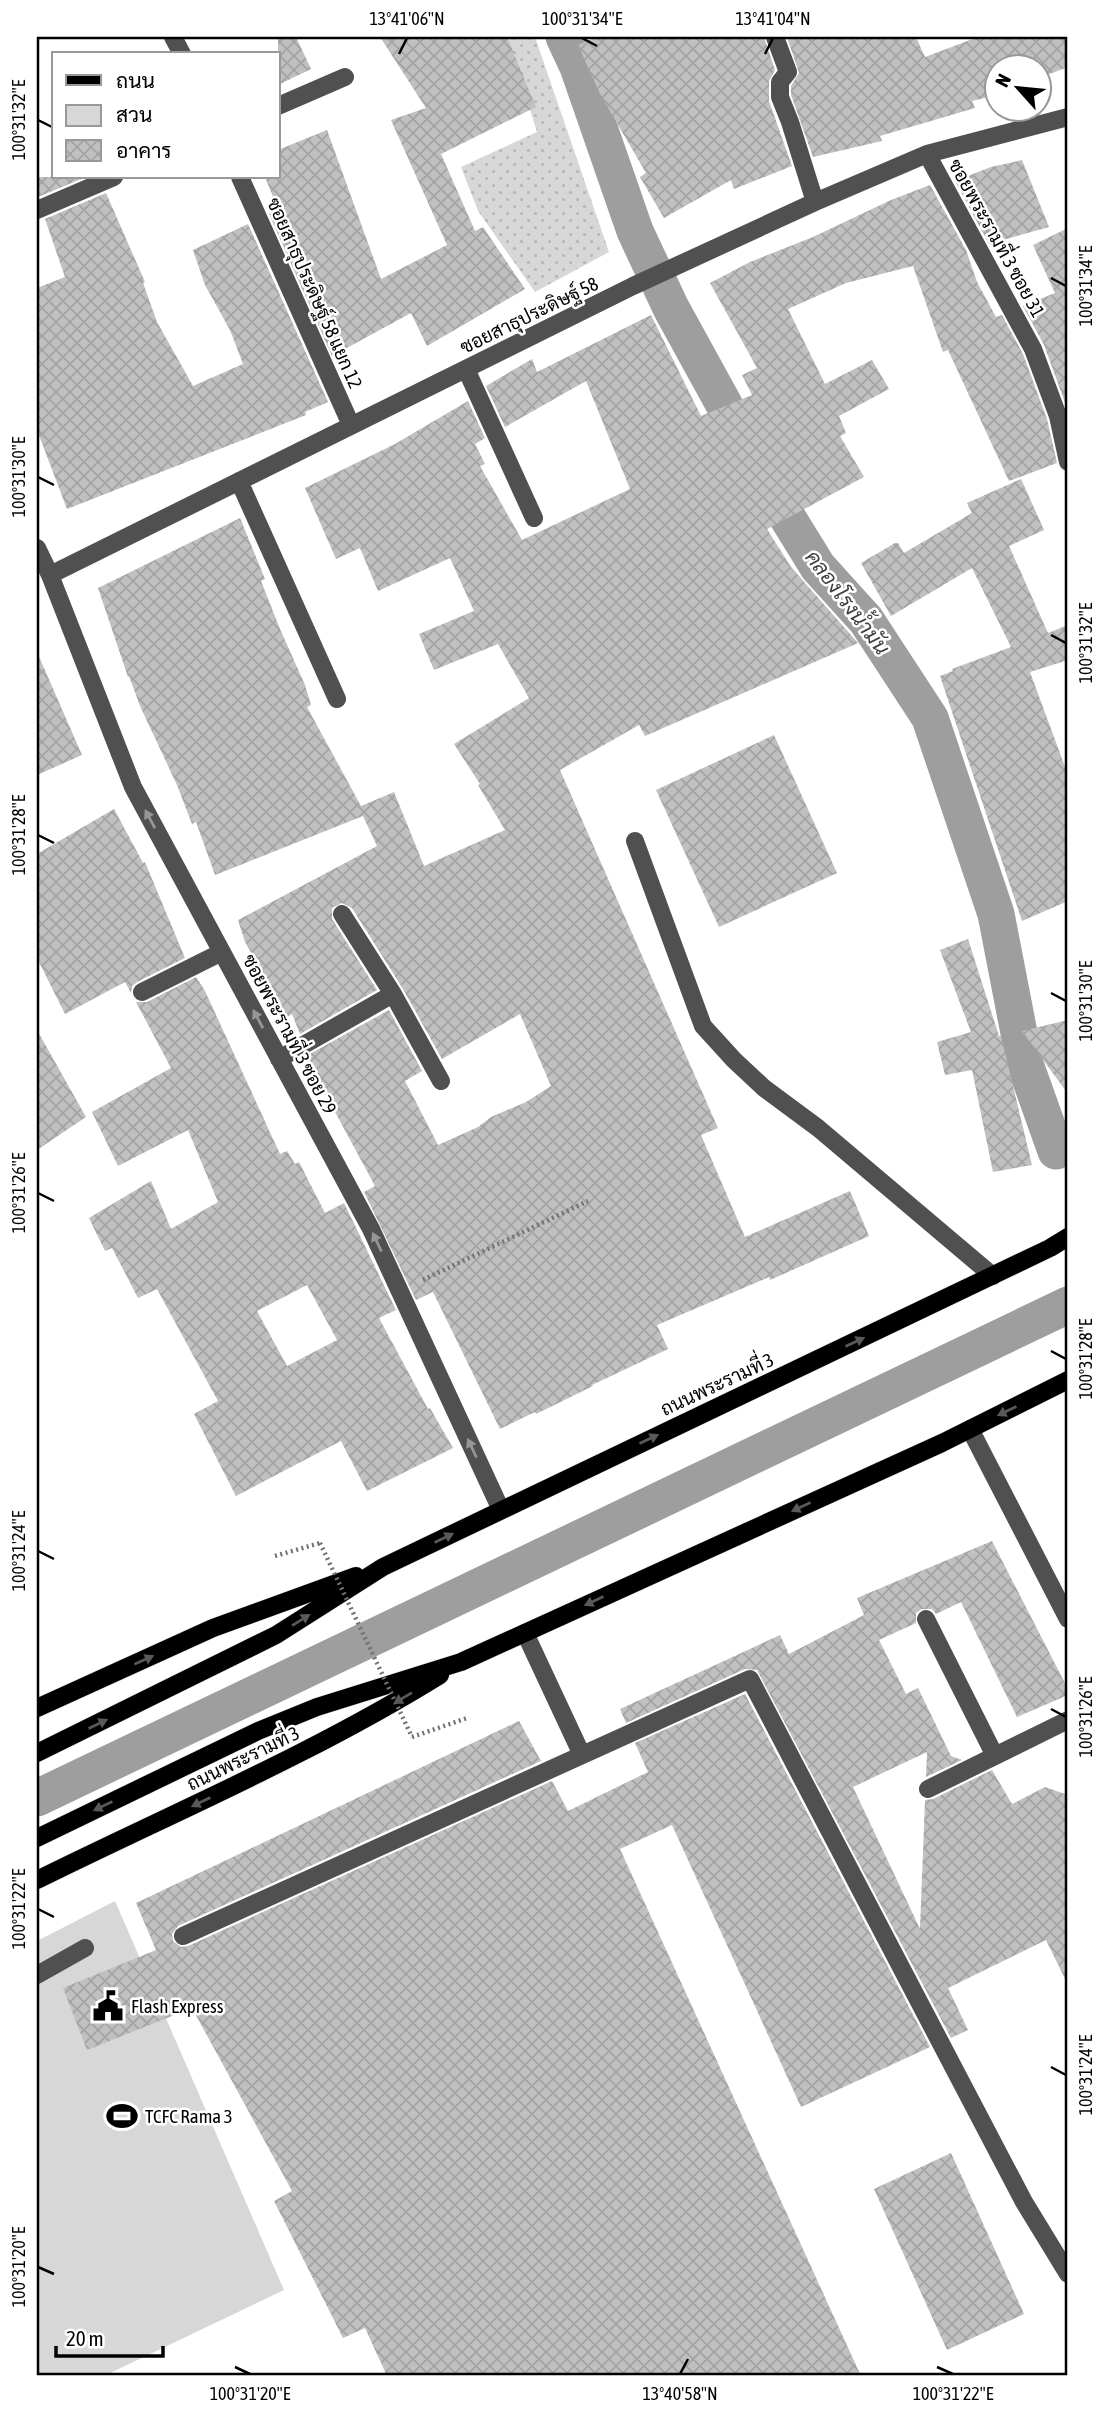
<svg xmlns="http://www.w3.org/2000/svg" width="1105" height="2413" font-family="'Asap Condensed',Sarabun,sans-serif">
  <defs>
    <pattern id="garden-dots" width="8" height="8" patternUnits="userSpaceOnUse" patternTransform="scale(1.75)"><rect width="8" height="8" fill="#d7d7d7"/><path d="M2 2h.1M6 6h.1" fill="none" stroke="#b7b7b7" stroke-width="1.8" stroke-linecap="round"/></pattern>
    <pattern id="building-cross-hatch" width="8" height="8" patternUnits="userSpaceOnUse" patternTransform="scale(1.75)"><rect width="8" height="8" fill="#c0c0c0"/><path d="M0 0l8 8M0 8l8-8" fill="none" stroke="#a3a3a3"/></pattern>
  </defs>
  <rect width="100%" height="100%" fill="#fff"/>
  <path fill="#d7d7d7" d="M115,1901L284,2290L104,2376H37V1941Z"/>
  <path fill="url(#garden-dots)" d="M507,37H535L609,252L535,292L478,211L461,167L537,132Z"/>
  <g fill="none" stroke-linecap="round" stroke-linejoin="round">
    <path stroke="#9e9e9e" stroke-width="37" d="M564,37L578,67L635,231L671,308L776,499L818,567L866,620L930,718L996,914L1025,1064L1056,1151
      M37,1798L1068,1305"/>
  </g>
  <path fill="url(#building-cross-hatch)" fill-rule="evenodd" d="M278,37H296L311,69L278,85Z
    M380,37H507L536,107L441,154L475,231L483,227L525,289L427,346L411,313L332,356L269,214L278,209L265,177H278V150L327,130L381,279L447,245L391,120L426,108Z
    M597,37H764L775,70L769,81V101L792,166L734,189L731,180L664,218L640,177L646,173L600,94L578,45Z
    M787,37H916L925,57L978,37H1068V67L1039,78V66H997V95L972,101L975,108L880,136L882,141L813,157L791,95V86L799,73Z
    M1022,160L1049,227L989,244L955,181L991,167Z
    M37,177H86L38,197Z
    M930,185L966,250L977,282L996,317L1002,315L1023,354L1047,419L1057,463L1009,481L948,350L943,352L913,266L846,283L788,309L825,384L872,360L889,389L839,416L846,433L840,436L864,477L767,529L791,567L858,643L645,736L639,725L560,770L718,1128L701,1135L745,1237L850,1191L869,1236L770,1280L769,1277L657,1325L668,1349L592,1385L593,1386L536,1414L535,1412L500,1429L433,1292L416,1300L364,1192L375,1186L320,1084L308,1055L389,1010L422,1071L405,1081L438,1145L478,1127L491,1117L526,1102L551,1086L520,1014L442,1059L403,989L352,908L342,903L332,908V919L377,990L300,1034L292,1014L284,1019L265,977L245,942L238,920L377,846L363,816L215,875L196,822L192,824L177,785L140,706L129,676L128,677L98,588L240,518L265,579L261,581L280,629L305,685L311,705L307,707L361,806L394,792L424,866L505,830L478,785L480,784L454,744L529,698L498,644L434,670L419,634L474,611L450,558L378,591L360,548L336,559L305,488L395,444L468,401L485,438L475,444L485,464L480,466L522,540L630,489L586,381L505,427L486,386L532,359L537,372L651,315L701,416L752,395L742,375L757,368L710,283L750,262L813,237L891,200Z
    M106,193L145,282L143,283L157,322L193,386L243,364L230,330L205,285L193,250L248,224L328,402L305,412L306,415L67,509L37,430V288L65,277L45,219Z
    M1068,228V411L1044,345L1023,306L1055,293L1033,245Z
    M1021,479L1044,530L1009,546L1048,633L1068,625V660L1030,672L1068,775V901L1022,921L940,676L953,671L952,669L1011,647L972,568L891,616L861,563L895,543H898L904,553L972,513L967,503Z
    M37,652L82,755L37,775Z
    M774,735L837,873L719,927L656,790Z
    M114,809L143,863L145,862L185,958L137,982L132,986L131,993L125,982L65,1014L37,958V854Z
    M968,939L999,1036H1001L1032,1165L993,1172L972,1070L945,1075L937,1042L971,1032L940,950Z
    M196,977L205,991L280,1154L287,1151L295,1164L299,1162L325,1213L344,1203L396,1310L379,1318L428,1409L430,1408L453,1448L367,1491L341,1441L236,1496L194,1414L218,1401L157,1289L138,1298L112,1248L105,1251L89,1218L151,1181L171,1229L218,1202L188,1130L118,1166L92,1112L171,1068L136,1002H147ZM307,1285L337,1340L287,1366L257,1311Z
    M1068,1020V1094L1022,1031Z
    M37,1030L86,1117L37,1150Z
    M992,1541L1068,1689V1695L1017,1717L961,1602L936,1614L932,1609H922L916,1613V1623L879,1640L906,1694L918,1688L951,1756L962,1760L926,1777L927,1752L853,1787L920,1929L925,1800L933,1799L992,1770L1012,1804L1045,1787L1068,1795V1985L1046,1940L948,1988L968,2030L951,2038L757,1670L745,1669L626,1723L620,1709L780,1635L789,1654L864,1615L857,1598Z
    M745,1694L930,2047L801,2107L672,1825L620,1849L861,2376H387L365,2328L343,2338L274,2201L292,2191L192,2008L87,2050L63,1988L156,1950L136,1903L519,1721L541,1761L178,1926L172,1934L173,1941L181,1947L188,1946L552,1781L568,1811L648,1772L635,1743Z
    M951,2153L1024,2314L947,2350L874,2189Z"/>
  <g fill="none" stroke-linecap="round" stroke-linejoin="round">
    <g stroke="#dbdbdb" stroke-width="19">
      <path id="major" d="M37,1708L213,1628L356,1576
        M37,1753L276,1635L383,1567L1050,1248L1068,1237
        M37,1838L258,1731L317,1707L461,1662L942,1443L1068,1380
        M37,1880C172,1813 311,1755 440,1675"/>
    </g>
    <path stroke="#727272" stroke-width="4.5" stroke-dasharray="2 3.5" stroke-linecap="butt" d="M423,1280L588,1201
      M275,1556L320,1543
      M412,1737L467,1718"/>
    <path stroke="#505050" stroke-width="18" d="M173,37L182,54
      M775,37L788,72L780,82V97L790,122L815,202
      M278,106L345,77
      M927,154L1033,349L1058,416L1068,462
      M240,177L351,425
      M37,210L114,177
      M466,369L534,518
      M239,481L337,699
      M37,548L50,575L633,286L815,202L927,154L1068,117
      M50,575L133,787L371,1229L501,1510
      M635,841L703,1026L734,1060L764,1088L818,1128L993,1276
      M142,992L222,952
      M393,994L441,1081
      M279,1059L393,994L342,914
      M970,1429L1068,1619
      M926,1619L995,1756
      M525,1633L582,1755
      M928,1789L1068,1720
      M183,1936L750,1679L1024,2202L1068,2274
      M37,1975L85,1948"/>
    <use href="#major" stroke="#000" stroke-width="18"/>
    <path stroke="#727272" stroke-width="4.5" stroke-dasharray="2 3.5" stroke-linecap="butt" d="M320,1543L412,1737"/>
  </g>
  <defs><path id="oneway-solid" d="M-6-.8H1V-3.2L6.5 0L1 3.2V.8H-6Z" transform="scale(1.75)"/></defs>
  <g fill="#969696">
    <use href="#oneway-solid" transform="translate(150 819) rotate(-118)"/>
    <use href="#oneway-solid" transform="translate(258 1019) rotate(-118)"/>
    <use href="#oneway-solid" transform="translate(377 1242) rotate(-115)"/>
    <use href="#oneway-solid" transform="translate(472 1448) rotate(-115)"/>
  </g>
  <g fill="#595959">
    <use href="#oneway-solid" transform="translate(855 1342) rotate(-25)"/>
    <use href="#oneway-solid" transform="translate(1007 1411) rotate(154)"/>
    <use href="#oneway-solid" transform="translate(649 1439) rotate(-25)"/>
    <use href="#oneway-solid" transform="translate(801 1507) rotate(155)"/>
    <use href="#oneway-solid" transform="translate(444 1538) rotate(-26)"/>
    <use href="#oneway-solid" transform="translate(594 1601) rotate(155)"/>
    <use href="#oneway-solid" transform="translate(301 1620) rotate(-32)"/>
    <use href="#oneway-solid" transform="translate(144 1660) rotate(-24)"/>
    <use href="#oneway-solid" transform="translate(403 1698) rotate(149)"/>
    <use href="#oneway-solid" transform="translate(98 1724) rotate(-26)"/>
    <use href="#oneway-solid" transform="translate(201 1802) rotate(154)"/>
    <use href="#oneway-solid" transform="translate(103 1806) rotate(154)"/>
  </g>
  <path fill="none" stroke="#000" stroke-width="2.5" d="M582,38L597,46M399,54L407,38M765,54L773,38M38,120L54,128M1051,278L1066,286M38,477L54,485M1051,635L1066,643M38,835L54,843M1051,993L1066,1001M38,1193L54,1201M1051,1351L1066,1359M38,1551L54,1559M1051,1709L1066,1717M38,1909L54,1917M1051,2067L1066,2075M38,2267L54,2274M235,2367L250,2374M937,2367L953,2374M680,2374L688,2359"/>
  <defs>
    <g id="civic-bare" transform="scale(2.415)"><path d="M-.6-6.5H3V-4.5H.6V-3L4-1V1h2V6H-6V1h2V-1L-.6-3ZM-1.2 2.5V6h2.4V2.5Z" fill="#000" stroke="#fff" stroke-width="2.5" paint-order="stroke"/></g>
    <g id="stadium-bare" transform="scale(2.415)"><path d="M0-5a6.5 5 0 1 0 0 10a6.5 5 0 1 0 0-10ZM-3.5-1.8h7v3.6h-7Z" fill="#000" stroke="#fff" stroke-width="2.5" paint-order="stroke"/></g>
  </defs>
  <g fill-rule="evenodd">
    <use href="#civic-bare" x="108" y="2006"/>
    <use href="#stadium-bare" x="122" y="2116"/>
  </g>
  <g text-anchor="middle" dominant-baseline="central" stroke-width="5" stroke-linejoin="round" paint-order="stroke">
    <g font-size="19" fill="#000" stroke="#fff">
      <text transform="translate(997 238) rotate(61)">ซอยพระรามที่ 3 ซอย 31</text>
      <text transform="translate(315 293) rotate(66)">ซอยสาธุประดิษฐ์ 58 แยก 12</text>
      <text transform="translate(529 315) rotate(-26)">ซอยสาธุประดิษฐ์ 58</text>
      <text transform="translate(290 1034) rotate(62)">ซอยพระรามที่ 3 ซอย 29</text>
      <text transform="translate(717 1384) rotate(-25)">ถนนพระรามที่ 3</text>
      <text transform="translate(243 1758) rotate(-26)">ถนนพระรามที่ 3</text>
    </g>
    <g font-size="19" fill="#000" stroke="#fff" text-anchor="start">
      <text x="131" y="2006">Flash Express</text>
      <text x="145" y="2116">TCFC Rama 3</text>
    </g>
    <g font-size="21" font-style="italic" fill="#3f3f3f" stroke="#fff">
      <text transform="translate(848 602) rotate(53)">คลองโรงน้ำมัน</text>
    </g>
  </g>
  <rect width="1105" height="2413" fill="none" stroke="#ffffff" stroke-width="77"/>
  <rect x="52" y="52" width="228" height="126" fill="#ffffff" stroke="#999999" stroke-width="2"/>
  <rect x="66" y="75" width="35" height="10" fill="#000000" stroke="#999999" stroke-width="2"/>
  <text x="116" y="88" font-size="21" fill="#000000">ถนน</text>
  <rect x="66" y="105" width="35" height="21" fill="#d7d7d7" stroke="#999999" stroke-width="2"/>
  <text x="116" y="122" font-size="21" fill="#000000">สวน</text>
  <rect x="66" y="140" width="35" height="21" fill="url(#building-cross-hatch)" stroke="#999999" stroke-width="2"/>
  <text x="116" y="158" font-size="21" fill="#000000">อาคาร</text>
  <g transform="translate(1018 88) rotate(297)"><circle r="33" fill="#ffffff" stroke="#999999" stroke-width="2"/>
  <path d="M0-5L12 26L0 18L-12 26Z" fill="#000000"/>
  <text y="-10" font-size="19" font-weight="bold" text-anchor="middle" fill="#000000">N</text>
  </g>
  <path d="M56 2346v10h107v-10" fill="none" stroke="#000000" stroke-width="3.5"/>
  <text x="66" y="2346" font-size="21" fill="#000000" stroke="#ffffff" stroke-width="5" paint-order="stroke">20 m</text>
  <rect x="38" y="38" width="1028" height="2336" fill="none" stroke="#000" stroke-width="2.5"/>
  <g font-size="18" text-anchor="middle" fill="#000">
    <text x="407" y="25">13°41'06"N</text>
    <text x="582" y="25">100°31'34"E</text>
    <text x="773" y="25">13°41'04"N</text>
    <text transform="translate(19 120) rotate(-90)" y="6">100°31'32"E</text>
    <text transform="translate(1086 286) rotate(-90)" y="6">100°31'34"E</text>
    <text transform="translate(19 477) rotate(-90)" y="6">100°31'30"E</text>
    <text transform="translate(1086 643) rotate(-90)" y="6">100°31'32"E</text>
    <text transform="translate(19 835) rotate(-90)" y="6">100°31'28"E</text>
    <text transform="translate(1086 1001) rotate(-90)" y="6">100°31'30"E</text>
    <text transform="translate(19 1193) rotate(-90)" y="6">100°31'26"E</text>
    <text transform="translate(1086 1359) rotate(-90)" y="6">100°31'28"E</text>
    <text transform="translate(19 1551) rotate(-90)" y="6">100°31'24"E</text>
    <text transform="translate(1086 1717) rotate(-90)" y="6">100°31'26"E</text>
    <text transform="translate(19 1909) rotate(-90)" y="6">100°31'22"E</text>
    <text transform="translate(1086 2075) rotate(-90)" y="6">100°31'24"E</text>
    <text transform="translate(19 2267) rotate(-90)" y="6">100°31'20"E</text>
    <text x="250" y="2400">100°31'20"E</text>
    <text x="680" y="2400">13°40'58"N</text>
    <text x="953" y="2400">100°31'22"E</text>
  </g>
</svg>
